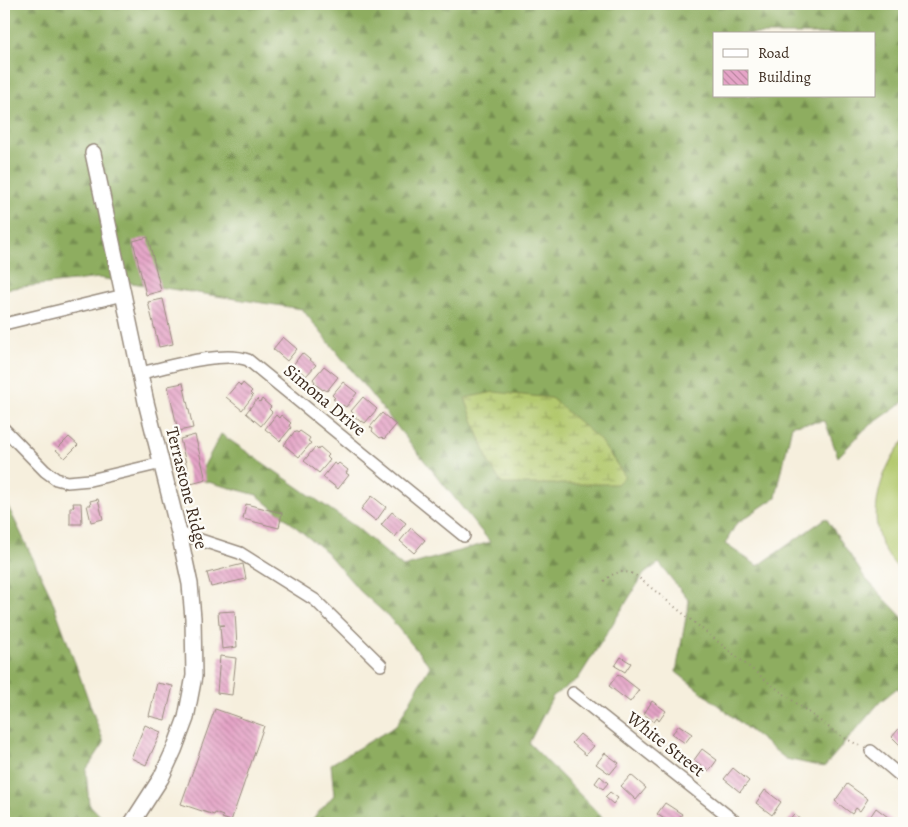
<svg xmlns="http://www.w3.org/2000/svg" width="908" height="827" font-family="Alegreya,serif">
  <defs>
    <pattern id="forest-firs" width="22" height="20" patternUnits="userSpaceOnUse" patternTransform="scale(1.25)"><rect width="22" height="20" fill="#8ead61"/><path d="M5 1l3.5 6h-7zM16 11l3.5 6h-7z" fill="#758d4f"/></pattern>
    <pattern id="wetland-marsh" width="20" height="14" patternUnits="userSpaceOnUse" patternTransform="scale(1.25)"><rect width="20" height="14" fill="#b3c96e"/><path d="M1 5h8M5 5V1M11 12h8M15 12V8" fill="none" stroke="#93a35a"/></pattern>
    <pattern id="building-back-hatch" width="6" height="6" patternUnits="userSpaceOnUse" patternTransform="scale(1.25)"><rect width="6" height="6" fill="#e5a4c7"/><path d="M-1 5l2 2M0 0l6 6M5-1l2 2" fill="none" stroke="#bb86a1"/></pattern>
  </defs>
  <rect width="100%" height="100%" fill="#fdfcf7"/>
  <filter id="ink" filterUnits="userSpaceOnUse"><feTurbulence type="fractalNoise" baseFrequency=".02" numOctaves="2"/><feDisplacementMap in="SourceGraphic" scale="10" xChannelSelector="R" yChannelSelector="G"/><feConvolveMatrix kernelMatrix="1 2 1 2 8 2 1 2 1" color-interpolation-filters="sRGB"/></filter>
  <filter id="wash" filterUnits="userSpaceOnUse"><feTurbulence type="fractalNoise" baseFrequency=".0096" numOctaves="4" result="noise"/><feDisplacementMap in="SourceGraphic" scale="20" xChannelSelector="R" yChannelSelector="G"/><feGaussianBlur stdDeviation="1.12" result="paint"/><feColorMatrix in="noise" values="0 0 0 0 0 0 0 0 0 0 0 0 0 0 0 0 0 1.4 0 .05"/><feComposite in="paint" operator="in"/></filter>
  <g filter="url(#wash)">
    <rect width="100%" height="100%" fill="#f6efdd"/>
    <path fill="#b3c96e" stroke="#777a46" d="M904,441V575C894,564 885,554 880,540C869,509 883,464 904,441Z"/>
    <path fill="url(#forest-firs)" stroke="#646c40" fill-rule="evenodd" d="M4,4H904V402L865,429L838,457L825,421L792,425L776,497L736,524L725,544L758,566L826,518L865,578L904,619V693L897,688L880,702L824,767L786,759L676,672L689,601L659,563L644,574L578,679L553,696L529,743L608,823H309L334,795L331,764L396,726L430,666L388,616L360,591L326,552L257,495L197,479L221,434L356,527L403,567L490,542L302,309L99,278L4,289ZM714,34H874V96H714Z
      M4,498L50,594L104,743L86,770L89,804L107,823H4Z"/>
    <path fill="url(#wetland-marsh)" stroke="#777a46" d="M494,392L551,398L599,439L625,476L617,484H502L489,463L465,398Z"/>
    <g id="blocks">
      <path fill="url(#building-back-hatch)" d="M148,237L161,291L146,295L133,241Z
        M163,299L173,344L159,347L148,302Z
        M283,337L297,349L287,361L273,349Z
        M302,353L316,365L306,376L293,365Z
        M324,366L338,377L327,391L324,389L323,390L314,383L315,382L313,379Z
        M343,382L357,393L346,407L343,405L342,406L333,399L335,398L332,395Z
        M183,383L193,428L178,431L168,386Z
        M238,383L241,386L243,383L252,391L250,393L253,396L242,410L226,397Z
        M363,397L377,409L365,423L362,421L361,422L353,415L354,414L351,411Z
        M257,399L260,402L262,399L271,407L269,409L272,412L261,426L246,413Z
        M382,413L396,425L384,439L382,437L380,438L372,431L373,429L370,427Z
        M276,415L279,418L281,415L291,423L289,425L291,428L280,441L265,429Z
        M295,431L298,433L300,431L310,438L308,441L311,443L299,457L284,445Z
        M195,435L206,480L191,484L180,439Z
        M69,437L78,445L65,458L56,450Z
        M315,447L318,450L320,447L329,455L327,457L330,460L319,473L304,461Z
        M334,463L337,465L339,463L348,470L346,473L349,475L338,489L323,477Z
        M372,496L386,507L376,521L361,509Z
        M98,499L103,519L91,522L87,505H91L90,501Z
        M73,503H81L82,524H70V507H74Z
        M246,504L282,513L279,528L243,519Z
        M392,512L406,523L395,537L381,525Z
        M411,528L425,540L414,553L400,541Z
        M243,564L246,579L211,587L207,573Z
        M235,611L237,647L222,649L220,626L225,625H219L218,612Z
        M220,656L236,658L232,695L217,693Z
        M621,657L631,663L625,672L615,666Z
        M618,674L639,690L630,702L609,686Z
        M157,683L173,686L165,720L149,716Z
        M652,701L666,711L659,721L657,718L654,722L644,714Z
        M215,709L264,726L231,821L222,818L223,816L215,813L214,815L181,804Z
        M145,725L161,732L146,765L131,758Z
        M679,725L692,734L685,743L672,734Z
        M902,725L904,727V749L892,737Z
        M580,734L594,746L586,755L572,743Z
        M702,749L717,760L709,771L694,760Z
        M605,753L619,763L610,774L596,764Z
        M733,768L749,781L740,792L724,779Z
        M631,775L646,788L636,800L621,786Z
        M600,776L608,783L603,789L595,783Z
        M847,784L868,799L860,811L856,808L852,814L835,801Z
        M765,790L781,802L772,815L756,803Z
        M610,792L618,798L613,804L605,797Z
        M665,803L682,814L676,823H670L657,814Z
        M876,808L896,823H872L868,820Z
        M794,814L804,823H786Z"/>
    </g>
  </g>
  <g filter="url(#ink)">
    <use href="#blocks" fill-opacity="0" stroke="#988c7e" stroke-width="1"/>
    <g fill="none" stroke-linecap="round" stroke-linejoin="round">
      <g stroke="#988c7e" stroke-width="14">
        <path id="street" d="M4,324L124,295
          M141,373C168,367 223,350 248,360L464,536
          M4,429L45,471L56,479L67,482L90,480L162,463
          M179,533L240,553L315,600L381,665
          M573,693L737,823
          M871,751L904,779"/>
      </g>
      <g stroke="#988c7e" stroke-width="18">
        <path id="secondary" d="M93,153L146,402L179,533L190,584L193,618L194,676L186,718L174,750L161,778L132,823"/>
      </g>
      <path stroke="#988c7e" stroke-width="2" stroke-dasharray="1 4" stroke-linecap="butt" d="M604,581C614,572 621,570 634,574L768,682L839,735L862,747"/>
      <use href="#street" stroke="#fff" stroke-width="11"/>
      <use href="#secondary" stroke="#fff" stroke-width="15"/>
    </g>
  </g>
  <g text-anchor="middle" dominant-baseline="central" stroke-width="4.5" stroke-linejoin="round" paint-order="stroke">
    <g font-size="18" fill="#3b2a1e" stroke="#fdfcf7">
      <text transform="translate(325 400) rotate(40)">Simona Drive</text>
      <text transform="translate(187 488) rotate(76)">Terrastone Ridge</text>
      <text transform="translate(666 744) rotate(38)">White Street</text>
    </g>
  </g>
  <rect width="908" height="827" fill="none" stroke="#fdfcf7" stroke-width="20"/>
  <rect x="713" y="32" width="162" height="65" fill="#fdfcf7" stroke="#afa8a0"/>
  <rect x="723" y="49" width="25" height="8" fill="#ffffff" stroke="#afa8a0"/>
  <text x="758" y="58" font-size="15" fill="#3b2a1e">Road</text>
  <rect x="723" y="70" width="25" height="15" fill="url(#building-back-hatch)" stroke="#afa8a0"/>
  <text x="758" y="82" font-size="15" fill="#3b2a1e">Building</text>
</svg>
